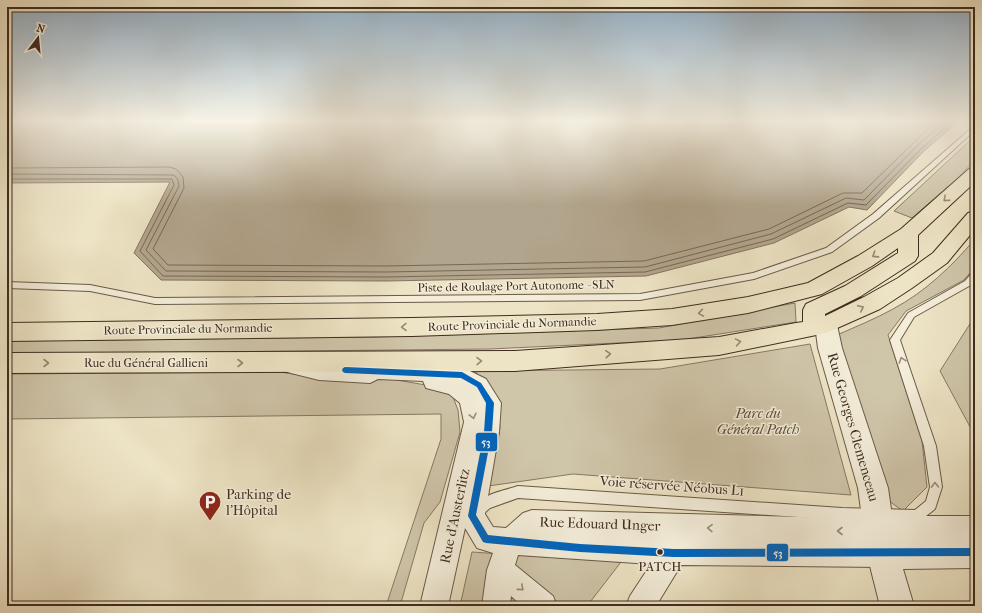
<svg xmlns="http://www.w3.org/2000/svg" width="982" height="613" font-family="'IM FELL French Canon',serif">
  <rect width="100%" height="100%" fill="#ede4c5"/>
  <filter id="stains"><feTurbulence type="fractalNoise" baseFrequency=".005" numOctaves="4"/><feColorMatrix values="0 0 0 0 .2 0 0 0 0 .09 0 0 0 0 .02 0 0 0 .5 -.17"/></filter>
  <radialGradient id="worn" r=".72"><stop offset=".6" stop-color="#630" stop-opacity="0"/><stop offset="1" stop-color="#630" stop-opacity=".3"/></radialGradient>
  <path fill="#cfc5a9" stroke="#877864" d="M975,136V160L958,178L912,218L894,211Z
    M975,239V267L964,280L906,311L888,335L922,441L927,487L903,511L882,496L837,335C855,327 875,319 893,309C925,292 952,266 975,239Z
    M795,303L796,322L681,340L490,349L7,354V341L375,337L659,328Z
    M975,316V436L940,371Z
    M810,344L851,495L573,474L488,486L500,428L498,399L475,371L660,369Z
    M279,372L316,377L385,378L443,388L453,397L458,410L460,432L440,502L424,523L400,606H386L441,439V414L7,419V374Z
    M472,552L621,562L587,606H460Z"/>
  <path fill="#b2a58d" stroke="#847561" d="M7,120H960L924,151L867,210L849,207L774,243L646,276L386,281L161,280L134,253L170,182L7,183Z"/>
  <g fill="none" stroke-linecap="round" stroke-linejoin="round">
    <path stroke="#786856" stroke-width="1" d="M7,168L169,167L176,169L183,177L184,188L153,249L168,265L386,266L644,261L769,229L843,193H862L937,120
      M7,174L174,175L178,180L179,186L146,250L166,271L386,272L645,267L771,234L846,198L864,200L918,145L946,120
      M7,179H172L174,185L140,251L163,276L386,277L645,272L773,239L848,203L866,205L922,148L954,120"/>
    <g stroke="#6a5a48" stroke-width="2">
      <path id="service" d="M975,125V130L879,218L832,252L754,279L640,300L155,304L90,291L7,288V282L90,285L155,298L640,294L753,273L826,248L873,214Z
        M975,272V281L971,285L914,317L900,340L936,446L942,487L935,509L921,520L916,522L842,520L518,498L490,508L483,514L479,516L475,514L473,510C480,494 503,491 518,486L842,508L915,510L926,501L930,487L924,446L890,340L908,313L965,281L972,273Z"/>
    </g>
    <g stroke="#6a5a48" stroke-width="2">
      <path id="minor" d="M294,358L319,364L350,366L358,362L462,367L486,379L501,403L499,432L485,514L493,527L506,528L523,513L532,510L879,519L888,523L892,532L888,541L885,542L892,545L896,554L892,563L883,567L681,565L656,606H626L630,596L651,564L518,555L515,565L553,596L557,606H522L511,596L510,606H482L487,570L493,553L477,548L465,528L448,606H420L464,422L460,403L449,394L426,388L423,381L378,379L370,383L319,380L287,372L284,366L287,360Z"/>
    </g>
    <g stroke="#6a5a48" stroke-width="2">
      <path id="tertiary" d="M826,317L834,319L837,325L842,348L888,488L892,516H975V568L903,569L914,606H880L867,554L858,488L818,348L815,325L818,319Z"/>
    </g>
    <g stroke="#3f2c1f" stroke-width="2">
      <path id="primary" d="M975,168V182L918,235V256L915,261L861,296L825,314V316L864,297L898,278L933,253L968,213L975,211V229L947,263L912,288L880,309L826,333L719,355L515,371L7,373V353L515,351L719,337L796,323L803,322V310L806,304L845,286L898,253V248L872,266L822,294L748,313L672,325L597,330L412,336L7,341V323L412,318L597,314L672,309L748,297L808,283L858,256L901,229L969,169Z"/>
    </g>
    <use href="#service" fill="#f3edd9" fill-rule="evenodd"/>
    <use href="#minor" fill="#f3edd9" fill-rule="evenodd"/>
    <use href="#tertiary" fill="#f3edd9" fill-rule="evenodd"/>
    <use href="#primary" fill="#ede4c5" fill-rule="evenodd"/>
    <g stroke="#f3edd9" stroke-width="3">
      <path id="bus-1" d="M345,367L462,372L481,383L494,403L492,432L476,515L488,535L580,544L674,549L975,548V556L674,557L580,552L486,543L483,542L468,516L484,432L486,403L477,387L461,378L345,373L343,372L342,370L343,368Z"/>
    </g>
    <use href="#bus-1" fill="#0065bd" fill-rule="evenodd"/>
  </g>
  <defs><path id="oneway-chevron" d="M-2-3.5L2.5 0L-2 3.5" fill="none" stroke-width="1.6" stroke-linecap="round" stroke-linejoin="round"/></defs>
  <g stroke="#968872">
    <use href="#oneway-chevron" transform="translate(946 199) rotate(138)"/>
    <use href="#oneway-chevron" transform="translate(875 255) rotate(147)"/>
    <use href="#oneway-chevron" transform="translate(861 308) rotate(-25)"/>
    <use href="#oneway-chevron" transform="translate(701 313) rotate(171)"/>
    <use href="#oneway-chevron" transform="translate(404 327) rotate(179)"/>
    <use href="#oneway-chevron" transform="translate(738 342) rotate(-10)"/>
    <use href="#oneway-chevron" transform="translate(608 354) rotate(-4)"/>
    <use href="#oneway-chevron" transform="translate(479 361) rotate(-1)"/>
    <use href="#oneway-chevron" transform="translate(46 363)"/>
    <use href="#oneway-chevron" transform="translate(240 363)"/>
  </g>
  <g stroke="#998c7c">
    <use href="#oneway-chevron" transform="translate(902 360) rotate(-108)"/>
    <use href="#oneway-chevron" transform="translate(473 416) rotate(76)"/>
    <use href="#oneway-chevron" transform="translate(935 485) rotate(-91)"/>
    <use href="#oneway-chevron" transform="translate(710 528) rotate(-178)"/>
    <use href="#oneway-chevron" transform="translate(840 531) rotate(-180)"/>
    <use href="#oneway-chevron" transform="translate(521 588) rotate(41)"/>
  </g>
  <linearGradient id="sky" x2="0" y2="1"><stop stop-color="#92aec4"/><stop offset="0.59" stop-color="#f7f3e5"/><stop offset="1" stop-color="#f7f3e5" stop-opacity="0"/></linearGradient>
  <rect width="982" height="205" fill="url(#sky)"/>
  <defs>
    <g id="parking-pin" transform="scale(1.15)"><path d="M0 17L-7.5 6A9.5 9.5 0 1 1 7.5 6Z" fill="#8f2418" stroke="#f3edd9"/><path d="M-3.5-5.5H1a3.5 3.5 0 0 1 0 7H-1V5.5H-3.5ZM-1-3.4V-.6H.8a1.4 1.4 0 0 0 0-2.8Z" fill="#fff"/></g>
  </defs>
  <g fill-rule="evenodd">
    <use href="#parking-pin" x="210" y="502"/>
  </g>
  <circle fill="#3f2c1f" stroke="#f3edd9" stroke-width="1.5" cx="660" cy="552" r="3.5"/>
  <g text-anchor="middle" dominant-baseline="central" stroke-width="3" stroke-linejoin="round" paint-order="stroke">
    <g font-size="12" fill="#3f2c1f" stroke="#f3edd9">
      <text transform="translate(516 286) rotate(-1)">Piste de Roulage Port Autonome - SLN</text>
      <text transform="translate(512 324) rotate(-2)">Route Provinciale du Normandie</text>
      <text transform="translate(188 329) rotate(-1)">Route Provinciale du Normandie</text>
      <text x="146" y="363">Rue du Général Gallieni</text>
    </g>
    <g font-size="13" fill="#3f2c1f" stroke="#f3edd9">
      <text x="660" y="566">PATCH</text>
    </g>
    <g font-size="14" font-style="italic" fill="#5c4b3b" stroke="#f3edd9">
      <text x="758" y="413">Parc du<tspan x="758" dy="16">Général Patch</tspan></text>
    </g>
    <g font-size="14" fill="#3f2c1f" stroke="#f3edd9">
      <text transform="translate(853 427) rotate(74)">Rue Georges Clemenceau</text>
      <text transform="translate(672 486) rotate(4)">Voie réservée Néobus L1</text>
      <text transform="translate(455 516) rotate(-78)">Rue d'Austerlitz</text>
      <text transform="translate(600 524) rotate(2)">Rue Edouard Unger</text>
    </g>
    <g font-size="14" fill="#3f2c1f" stroke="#f3edd9" text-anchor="start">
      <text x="226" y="494">Parking de<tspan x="226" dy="16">l'Hôpital</tspan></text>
    </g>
  </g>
  <g stroke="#f3edd9" stroke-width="1.5">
    <rect x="475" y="432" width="23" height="20" rx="4" fill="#0065bd"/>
    <rect x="766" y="543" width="23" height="19" rx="4" fill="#0065bd"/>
  </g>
  <g font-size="11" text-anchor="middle" font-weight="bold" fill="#fff">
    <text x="486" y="446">53</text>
    <text x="778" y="557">53</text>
  </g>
  <rect width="982" height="613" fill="none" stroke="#ede4c5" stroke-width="24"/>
  <rect x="8" y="8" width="966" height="597" fill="none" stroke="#3f2c1f" stroke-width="2"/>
  <rect x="12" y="12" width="958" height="589" fill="none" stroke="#3f2c1f"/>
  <g transform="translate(38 38) rotate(16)" stroke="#f3edd9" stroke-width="3" paint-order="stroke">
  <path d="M0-3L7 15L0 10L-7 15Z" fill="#3f2c1f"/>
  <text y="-6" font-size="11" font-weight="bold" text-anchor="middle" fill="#3f2c1f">N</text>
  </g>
  <rect width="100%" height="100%" filter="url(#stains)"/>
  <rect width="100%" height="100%" fill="url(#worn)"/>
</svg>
